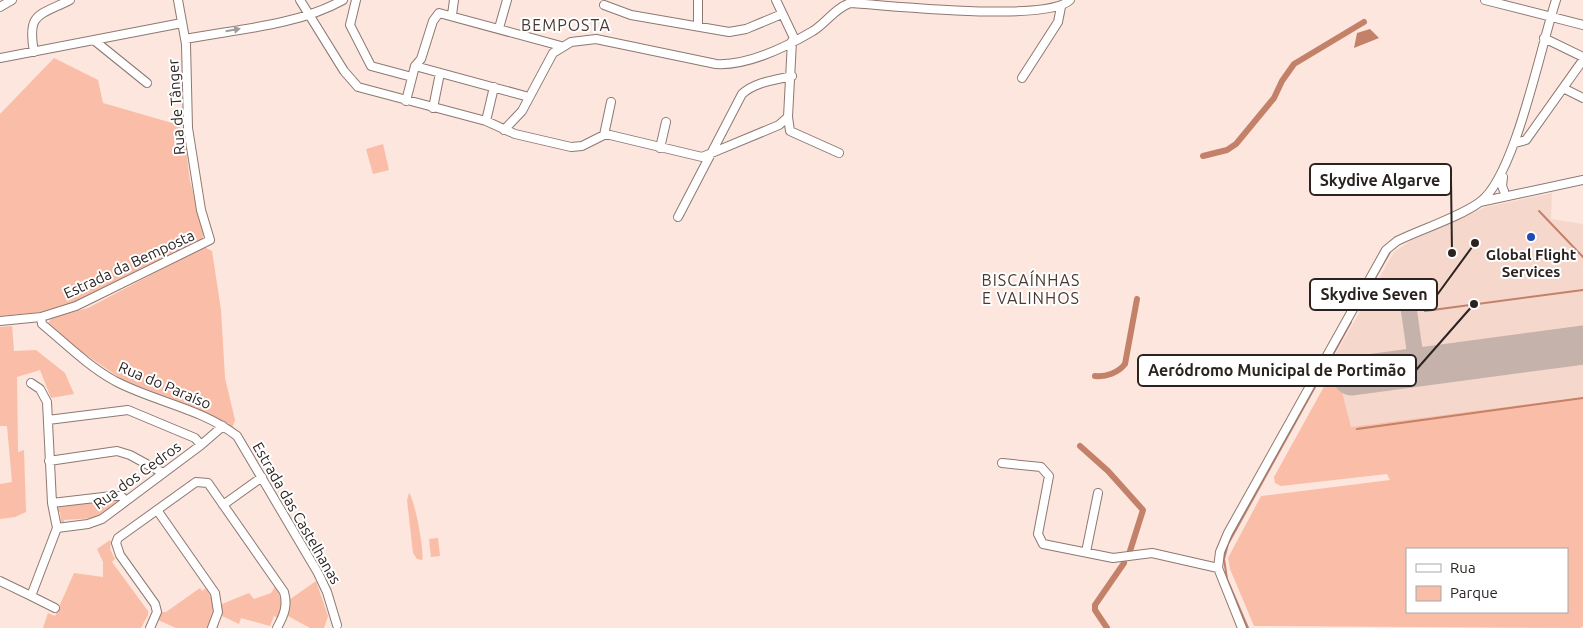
<svg xmlns="http://www.w3.org/2000/svg" width="1583" height="628" font-family="Ubuntu,sans-serif">
  <rect width="100%" height="100%" fill="#fce6dd"/>
  <path fill="#f6d7cc" d="M1552,193L1551,219L1583,224V397L1351,427L1334,357L1394,252L1415,238L1486,207Z"/>
  <path fill="#fabda7" fill-rule="evenodd" d="M54,58L98,80L103,103L179,125L184,135L190,181L204,233L202,239L195,244L76,303L41,312L0,316V114Z
    M383,144L389,170L373,174L366,149Z
    M204,247L212,251L221,310L225,378L235,420L232,428L195,408L123,380L79,350L48,324L51,318L88,308Z
    M12,326L14,351L36,350L65,373L74,394L51,398L40,370L17,377L18,452L24,450L26,512L15,517L0,519V484L12,482L7,426H0V327Z
    M1337,371L1351,427L1583,397V626L1580,628L1254,626L1230,569L1228,558L1261,496L1390,480L1387,474L1281,486L1275,483L1274,477L1331,374ZM1407,549H1567V612H1407Z
    M409,493C415,500 425,554 422,560L417,559L413,553L407,500Z
    M101,500H116L118,502L95,518L64,520V522H61L60,512H57L56,508Z
    M438,538L440,556L431,557L429,539Z
    M110,540L111,542L110,549L115,559L112,562L148,611V615L141,628H43L48,613L55,616L74,573L103,577V562L97,549Z
    M316,581L328,616L324,628H310L288,616L290,606L289,600Z
    M275,587C282,597 283,608 278,618L274,616L270,626L241,618L239,624L220,615L222,604L249,593L254,599L271,593Z
    M200,588L202,591L206,588C215,602 215,613 208,628H176L158,620L160,612H166Z"/>
  <path fill="#c3816a" d="M1370,29L1379,38L1354,48L1357,33Z"/>
  <g fill="none" stroke-linecap="round" stroke-linejoin="round">
    <path stroke="#c3816a" stroke-width="2" d="M1539,211L1583,257
      M1356,311L1390,252
      M1425,311L1583,290
      M1357,429L1583,398
      M1248,628L1227,579L1224,559L1228,544L1351,322"/>
    <path stroke="#c3816a" stroke-width="6" d="M1203,156L1227,150L1236,144L1274,98L1282,81L1294,64L1364,22
      M1095,376C1106,377 1118,373 1125,364L1137,299
      M1080,446L1108,471L1143,510L1130,551
      M1107,628L1095,610V605L1124,563"/>
    <path stroke="#c4b2ab" stroke-width="16" d="M1408,304L1416,360L1410,368"/>
    <path stroke="#c4b2ab" stroke-width="39" d="M1352,376L1583,345"/>
    <g stroke="#8d7972" stroke-width="10">
      <path id="minor" d="M300,0L344,71L358,87L486,121L515,134L571,147L582,146L604,135H610L702,157L779,125L788,117L792,41
        M356,0L350,25L371,66L412,77
        M776,0L795,40
        M1485,0L1583,25
        M604,5L631,15L729,32L746,29L782,14
        M0,7L12,0
        M452,15L454,0
        M698,26V0
        M499,28L507,0
        M1544,38L1583,57
        M185,39C237,29 296,26 343,0
        M95,41L147,83
        M34,52C27,13 38,16 70,0
        M0,58L182,23
        M415,66L529,97
        M1022,78L1058,22L1061,7
        M1563,88L1583,98
        M406,101L415,66L421,59L433,21L439,13L561,46
        M433,108L440,73
        M788,117L790,131L839,153
        M486,121L494,87
        M504,130L522,111L553,53L571,42L596,39L716,64C748,66 786,47 813,31C827,22 834,9 850,3C888,5 1046,23 1070,0
        M604,135L611,102
        M1515,143L1526,140L1583,60
        M660,148L666,122
        M1503,177L1502,186L1504,191
        M1480,202L1583,180
        M678,217L742,94C755,82 775,80 792,76
        M41,317L42,324C66,344 88,366 115,381C155,402 201,408 237,436L318,573L327,592L337,625
        M0,321L41,317L76,306L210,240L201,210L188,128L186,44L178,0
        M48,420L128,410L195,438L201,445
        M49,461L117,451L130,455L163,473
        M1002,463L1041,467L1049,476L1038,534L1043,544L1113,558L1152,553L1218,568
        M52,503L112,496H121L126,501
        M223,505L262,477
        M157,510L215,593L218,612L212,628
        M57,528L88,524L102,519L201,445L223,426
        M1086,552L1098,493
        M0,581L31,596L57,528L52,503L47,402L40,389L31,383
        M31,596L55,608
        M150,628L157,612L155,604L120,555L116,543L118,538L196,482L208,483L284,592C288,606 284,615 277,628
        M1242,628L1218,568L1220,552L1228,533L1386,250L1397,241C1421,229 1458,218 1480,202C1515,177 1541,45 1556,0"/>
    </g>
    <use href="#minor" stroke="#fff" stroke-width="8"/>
  </g>
  <defs><path id="oneway-solid" d="M-6-.8H1V-3.2L6.5 0L1 3.2V.8H-6Z" transform="scale(1.25)"/></defs>
  <use fill="#a09c9b" href="#oneway-solid" transform="translate(233 30) rotate(-10)"/>
  <circle fill="#204ab8" stroke="#fff" stroke-width="2" cx="1531" cy="237" r="5"/>
  <g text-anchor="middle" dominant-baseline="central" stroke-width="4" stroke-linejoin="round" paint-order="stroke">
    <g font-size="15" fill="#2b2320" stroke="#fff">
      <text transform="translate(176 107) rotate(-94)">Rua de Tânger</text>
      <text transform="translate(129 264) rotate(-25)">Estrada da Bemposta</text>
      <text transform="translate(165 385) rotate(23)">Rua do Paraíso</text>
      <text transform="translate(137 475) rotate(-36)">Rua dos Cedros</text>
      <text transform="translate(297 513) rotate(60)">Estrada das Castelhanas</text>
    </g>
    <g font-size="15" font-weight="bold" fill="#2b2320" stroke="#fff">
      <text x="1531" y="254">Global Flight<tspan x="1531" dy="17">Services</tspan></text>
    </g>
    <g font-size="16" letter-spacing="1" fill="#4a3832" stroke="#fff">
      <text x="566" y="25">BEMPOSTA</text>
      <text x="1031" y="280">BISCAÍNHAS<tspan x="1031" dy="18">E VALINHOS</tspan></text>
    </g>
  </g>
  <path fill="none" stroke="#2b2320" stroke-width="2" d="M1452 253L1451 180M1475 243L1437 295M1474 304L1416 370"/>
  <g fill="#2b2320" stroke="#fff" stroke-width="2">
    <circle cx="1452" cy="253" r="5"/>
    <circle cx="1475" cy="243" r="5"/>
    <circle cx="1474" cy="304" r="5"/>
  </g>
  <g fill="#fff" stroke="#2b2320" stroke-width="2">
    <rect x="1310" y="164" width="141" height="31" rx="5"/>
    <rect x="1310" y="279" width="127" height="31" rx="5"/>
    <rect x="1138" y="355" width="278" height="31" rx="5"/>
  </g>
  <g font-size="16" text-anchor="middle" font-weight="bold" fill="#2b2320">
    <text x="1380" y="186">Skydive Algarve</text>
    <text x="1374" y="300">Skydive Seven</text>
    <text x="1277" y="376">Aeródromo Municipal de Portimão</text>
  </g>
  <rect x="1406" y="548" width="162" height="65" fill="#ffffff" stroke="#aaa7a6"/>
  <rect x="1416" y="564" width="25" height="8" fill="#ffffff" stroke="#aaa7a6"/>
  <text x="1450" y="573" font-size="15" fill="#2b2320">Rua</text>
  <rect x="1416" y="586" width="25" height="15" fill="#fabda7" stroke="#aaa7a6"/>
  <text x="1450" y="598" font-size="15" fill="#2b2320">Parque</text>
</svg>
